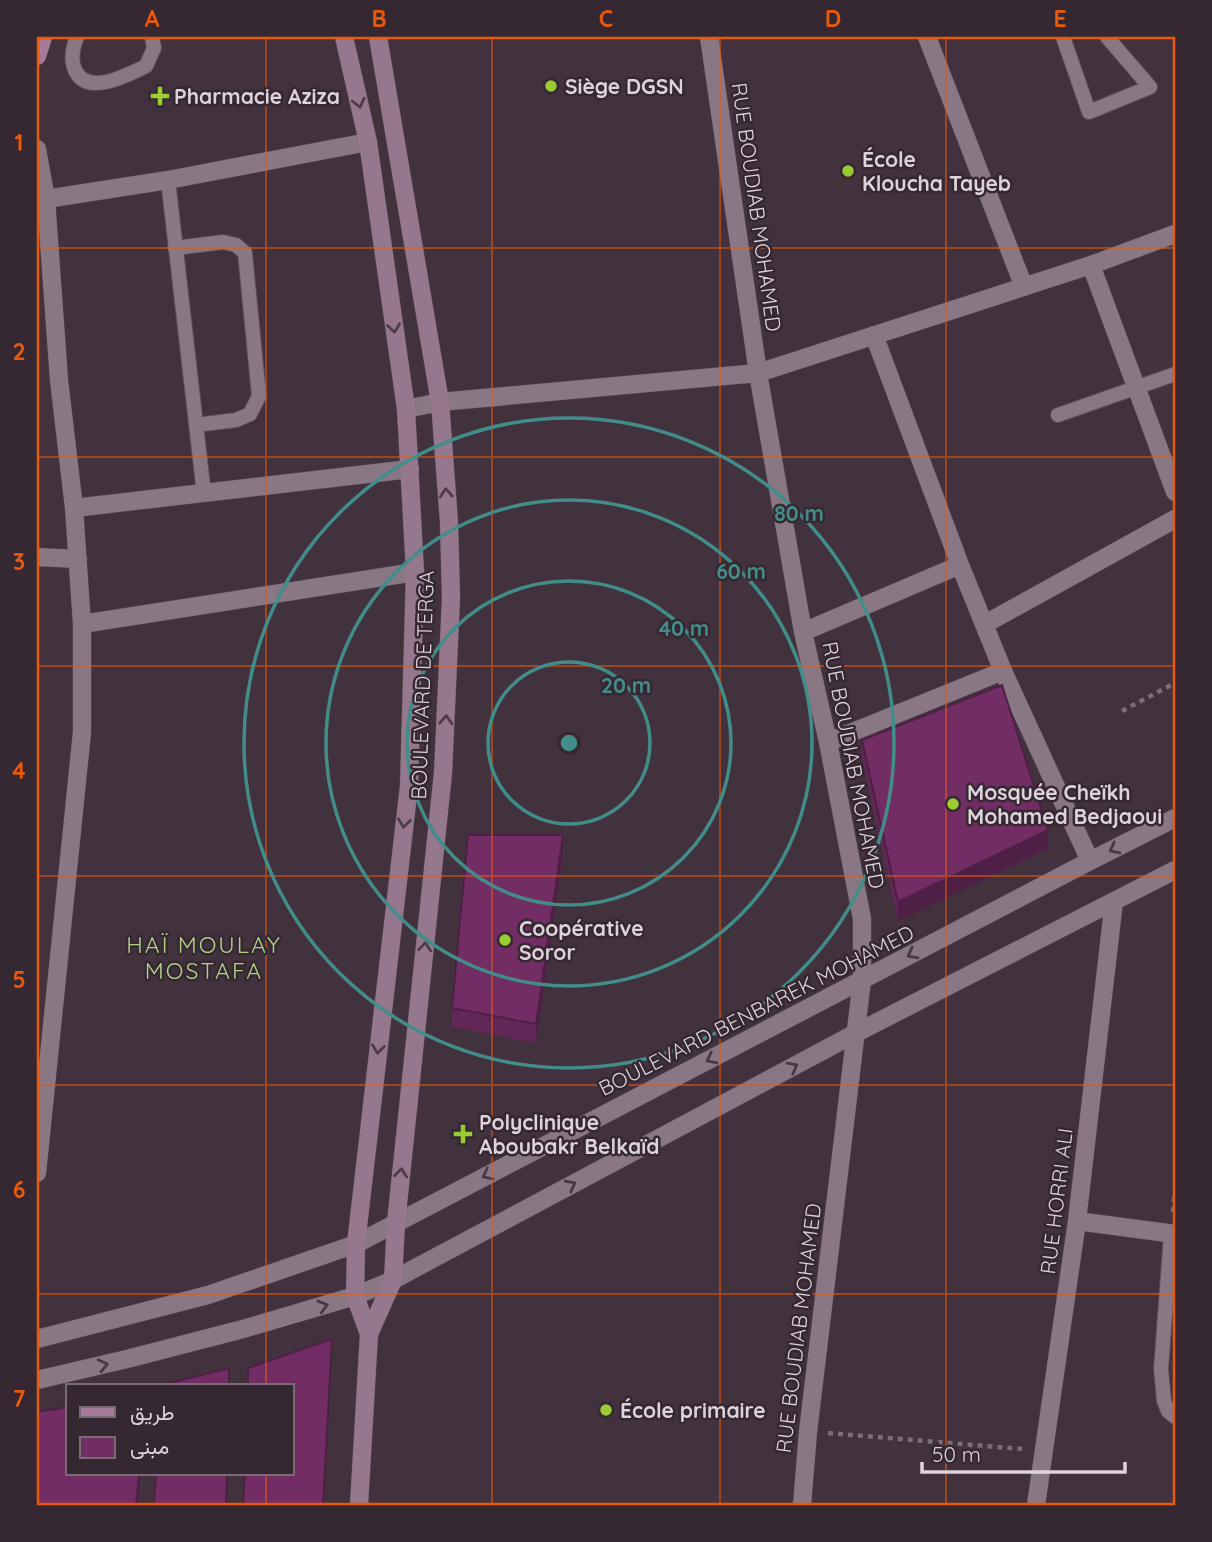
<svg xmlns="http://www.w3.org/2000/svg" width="1212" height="1542" font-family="Quicksand,Vazirmatn,sans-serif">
  <rect width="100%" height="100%" fill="#41323d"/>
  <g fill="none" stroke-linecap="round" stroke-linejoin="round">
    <g stroke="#5a4e57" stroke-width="16">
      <path id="lane" d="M77,37C73,47 70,59 75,70C87,97 127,75 146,66L154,48L152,37
        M1063,37L1089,112L1150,87L1107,37
        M168,180L204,494
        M175,248L223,242L236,245L245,253L259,396L250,414L236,420L196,425
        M1058,415L1175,374
        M1171,1234L1161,1369L1164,1401L1168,1411L1175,1417"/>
    </g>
    <g stroke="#5a4e57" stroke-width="19">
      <path id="street" d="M709,37L758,373L803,632L828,742L862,919V980L808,1432L802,1505
        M927,37L1024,287
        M37,149L46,199L59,380L74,508L82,624V732L37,1173
        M46,199L168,180L368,142
        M1091,265L1175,492
        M874,335L960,565L1003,671L1090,861
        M406,409L440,402L758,373L1091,265L1175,234
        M74,508L410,469
        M37,557L78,559
        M82,624L415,572
        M985,624L1175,519
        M803,632L960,565
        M828,742L1003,671
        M1077,1221L1175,1234
        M37,1339L208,1295L356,1244L1090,861L1175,818
        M37,1380L127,1359L243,1329L355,1296L393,1280L856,1033L1175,870
        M1036,1505L1077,1221L1114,901"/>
    </g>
    <g stroke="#5a4e57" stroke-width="19">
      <path id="secondary" d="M344,37L368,142L406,409L415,572L409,786L356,1244L355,1296L369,1334
        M359,1505L369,1334L393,1280L396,1223L443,773L451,598L449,522L440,402L378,37"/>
    </g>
    <g stroke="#5a4e57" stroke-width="19">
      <path id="primary" d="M37,56L43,37"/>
    </g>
    <path stroke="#7b6e77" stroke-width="4.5" stroke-dasharray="5 5" stroke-linecap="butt" d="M1122,711L1175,683
      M1173,1212L1175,1190
      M828,1433L1022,1449"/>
    <use href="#lane" stroke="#897884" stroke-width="14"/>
    <use href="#street" stroke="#897884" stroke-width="18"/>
    <use href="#secondary" stroke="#96788e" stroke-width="18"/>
    <use href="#primary" stroke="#a47999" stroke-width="18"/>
  </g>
  <path fill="#612756" d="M862,740L1048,849L898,921L862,759Z
    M563,854L536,1043L452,1027V1008Z"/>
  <path fill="#4f2046" d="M1048,830V849L898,921V902Z
    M563,835V854L536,1043V1024Z
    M332,1339V1358L324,1505H323Z
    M139,1474H141L138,1505H136Z"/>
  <path fill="#712d64" stroke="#4f2046" stroke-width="2" d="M1002,685L1048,830L898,902L862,740Z
    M468,835H563L536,1024L452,1008Z
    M332,1339L323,1505H243L245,1474H292V1386H248V1368Z
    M229,1368V1386H162V1385Z
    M68,1407V1474H139L136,1505H37V1412Z
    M156,1474H227L226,1505H154Z"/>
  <defs><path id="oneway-chevron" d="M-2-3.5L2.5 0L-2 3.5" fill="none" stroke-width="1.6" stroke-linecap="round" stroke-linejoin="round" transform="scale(1.75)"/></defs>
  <g stroke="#4e3c49">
    <use href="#oneway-chevron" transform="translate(359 103) rotate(77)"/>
    <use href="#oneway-chevron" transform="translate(394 328) rotate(82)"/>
    <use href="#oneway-chevron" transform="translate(446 493) rotate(-94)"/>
    <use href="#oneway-chevron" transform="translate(446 720) rotate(-87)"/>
    <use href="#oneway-chevron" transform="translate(404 823) rotate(97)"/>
    <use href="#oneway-chevron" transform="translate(425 947) rotate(-84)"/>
    <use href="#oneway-chevron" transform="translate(378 1049) rotate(97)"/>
    <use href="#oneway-chevron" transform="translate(401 1173) rotate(-84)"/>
  </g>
  <g stroke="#473842">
    <use href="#oneway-chevron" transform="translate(1114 849) rotate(153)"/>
    <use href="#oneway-chevron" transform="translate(912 954) rotate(152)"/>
    <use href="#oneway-chevron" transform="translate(711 1059) rotate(153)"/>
    <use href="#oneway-chevron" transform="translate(793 1067) rotate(-28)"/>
    <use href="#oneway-chevron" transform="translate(487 1175) rotate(153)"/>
    <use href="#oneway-chevron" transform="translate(571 1185) rotate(-28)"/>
    <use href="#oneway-chevron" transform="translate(323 1306) rotate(-16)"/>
    <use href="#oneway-chevron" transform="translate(103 1365) rotate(-13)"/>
  </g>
  <path fill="none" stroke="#e8590c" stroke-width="2" stroke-opacity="0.55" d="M266,37V1386M492,37V1505M720,37V1505M946,37V1505M37,248H1175M37,457H1175M37,666H1175M37,876H1175M37,1085H1175M37,1294H1175M266,1474V1505"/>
  <g fill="none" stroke="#428d89" stroke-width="3.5">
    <circle cx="569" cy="743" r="81"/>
    <circle cx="569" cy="743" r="162"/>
    <circle cx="569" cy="743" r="243"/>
    <circle cx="569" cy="743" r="325"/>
  </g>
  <g fill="#9bcb33" stroke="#362832" stroke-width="2.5">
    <circle cx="551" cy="86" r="7"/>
    <path d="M156.5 85.5h7v7h7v7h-7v7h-7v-7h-7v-7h7z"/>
    <circle cx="848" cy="171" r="7"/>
    <circle cx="953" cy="804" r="7"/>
    <circle cx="505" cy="940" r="7"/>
    <path d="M459.5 1123.5h7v7h7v7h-7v7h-7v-7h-7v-7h7z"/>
    <circle cx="606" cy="1410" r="7"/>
  </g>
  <g text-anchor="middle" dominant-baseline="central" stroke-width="5" stroke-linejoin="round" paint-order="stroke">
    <g font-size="21" font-weight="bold" fill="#ddd3da" stroke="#362832" text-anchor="start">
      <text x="565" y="86">Siège DGSN</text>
      <text x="174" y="96">Pharmacie Aziza</text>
      <text x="862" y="159">École<tspan x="862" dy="24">Kloucha Tayeb</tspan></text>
      <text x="967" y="792">Mosquée Cheïkh<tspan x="967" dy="24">Mohamed Bedjaoui</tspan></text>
      <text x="519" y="928">Coopérative<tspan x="519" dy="24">Soror</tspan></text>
      <text x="479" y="1122">Polyclinique<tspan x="479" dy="24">Aboubakr Belkaïd</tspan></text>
      <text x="620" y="1410">École primaire</text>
    </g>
    <g font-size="21" fill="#ddd3da" stroke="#362832">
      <text transform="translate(757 207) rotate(82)">RUE BOUDIAB MOHAMED</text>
      <text transform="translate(422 685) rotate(-88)">BOULEVARD DE TERGA</text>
      <text transform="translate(854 765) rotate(79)">RUE BOUDIAB MOHAMED</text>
      <text transform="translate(756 1010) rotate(-27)">BOULEVARD BENBAREK MOHAMED</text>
      <text transform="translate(1056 1201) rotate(-83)">RUE HORRI ALI</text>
      <text transform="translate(798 1328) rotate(-83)">RUE BOUDIAB MOHAMED</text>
    </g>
    <g font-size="23" letter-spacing="2" fill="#b3d088" stroke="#362832">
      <text x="204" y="944">HAÏ MOULAY<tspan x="204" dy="26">MOSTAFA</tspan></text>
    </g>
  </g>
  <circle cx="569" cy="743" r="10" fill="#428d89" stroke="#362832" stroke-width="3.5"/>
  <g font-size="21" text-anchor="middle" font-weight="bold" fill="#428d89" stroke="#362832" stroke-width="5" stroke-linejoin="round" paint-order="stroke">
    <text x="799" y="521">80 m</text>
    <text x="741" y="579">60 m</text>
    <text x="684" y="636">40 m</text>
    <text x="626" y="693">20 m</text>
  </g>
  <rect width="1212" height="1542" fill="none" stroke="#362832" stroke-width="77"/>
  <rect x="66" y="1384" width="228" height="91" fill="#362832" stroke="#796c75" stroke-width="2"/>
  <rect x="80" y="1407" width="35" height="10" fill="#a47999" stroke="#796c75" stroke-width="2"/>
  <text x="130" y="1420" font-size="21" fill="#ddd3da">طريق</text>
  <rect x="80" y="1437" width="35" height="21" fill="#712d64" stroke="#796c75" stroke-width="2"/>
  <text x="130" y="1454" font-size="21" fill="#ddd3da">مبنى</text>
  <path d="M922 1462v10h203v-10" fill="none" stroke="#ddd3da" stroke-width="3.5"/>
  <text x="932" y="1462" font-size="21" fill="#ddd3da" stroke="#362832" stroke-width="5" paint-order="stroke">50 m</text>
  <rect x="38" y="38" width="1136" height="1466" fill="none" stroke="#e8590c" stroke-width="2.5"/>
  <g font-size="23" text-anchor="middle" font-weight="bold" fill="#e8590c">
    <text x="152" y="27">A</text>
    <text x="379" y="27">B</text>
    <text x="606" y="27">C</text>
    <text x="833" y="27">D</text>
    <text x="1060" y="27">E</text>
    <text x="19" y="151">1</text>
    <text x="19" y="360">2</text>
    <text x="19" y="570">3</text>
    <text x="19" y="779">4</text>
    <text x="19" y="988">5</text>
    <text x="19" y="1198">6</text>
    <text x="19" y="1407">7</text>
  </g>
</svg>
